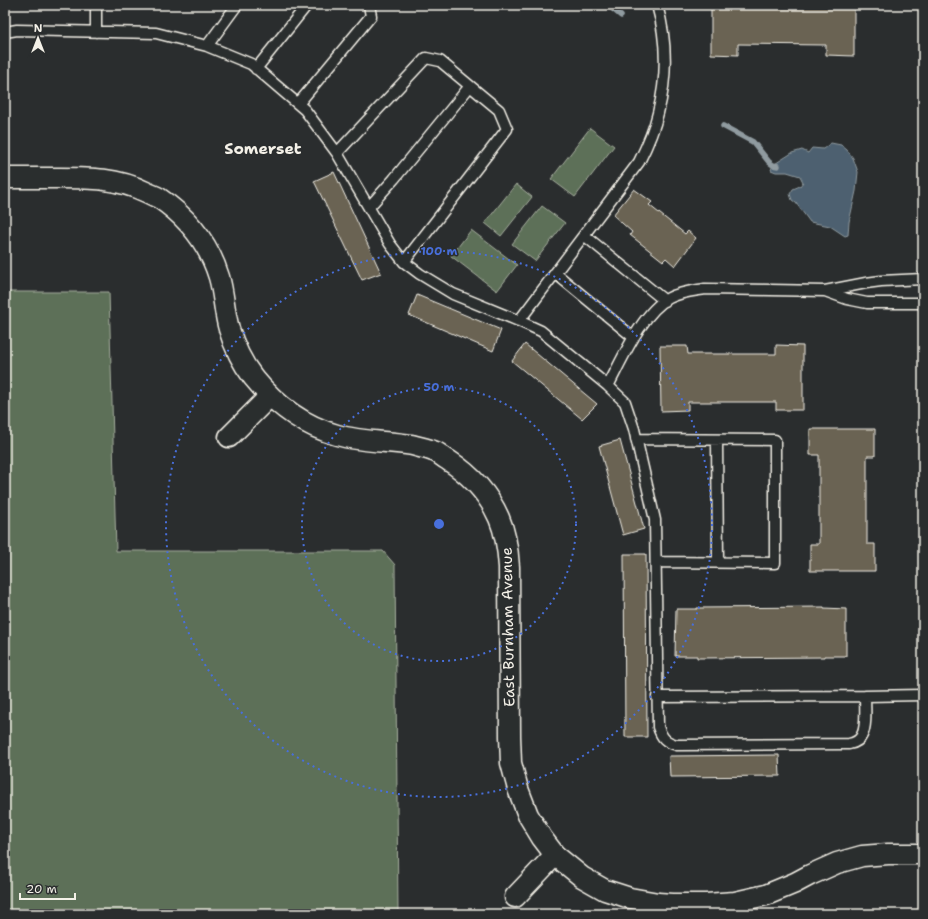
<svg xmlns="http://www.w3.org/2000/svg" width="928" height="919" font-family="'Shantell Sans',sans-serif">
  <rect width="100%" height="100%" fill="#2a2d2e"/>
  <filter id="ink" filterUnits="userSpaceOnUse"><feTurbulence type="fractalNoise" baseFrequency=".025" numOctaves="2"/><feDisplacementMap in="SourceGraphic" scale="8" xChannelSelector="R" yChannelSelector="G"/><feConvolveMatrix kernelMatrix="1 2 1 2 8 2 1 2 1" color-interpolation-filters="sRGB"/></filter>
  <g filter="url(#ink)">
    <path fill="#5d6f58" stroke="#a8b0a0" d="M590,128L614,146L575,197L551,179Z
      M516,184L532,197L501,236L485,223Z
      M542,206L565,223L535,261L512,244Z
      M471,230L517,265L497,291L451,256Z
      M5,292H109L116,551H383L395,565L398,914H5Z"/>
    <path fill="#4e6170" stroke="#909ba0" d="M831,143L841,145L847,150L853,158L858,172L856,191L849,222L848,235L845,236L830,226L810,222L796,203L792,200L790,194L793,189L800,186L803,182L800,176L787,172H776L771,170L773,165L792,153L802,150L808,153L812,148L823,149Z"/>
    <g fill="none" stroke-linecap="round" stroke-linejoin="round">
      <path stroke="#909ba0" stroke-width="5.5" d="M608,5L621,16
        M723,126L753,142L769,162L773,165L778,166"/>
    </g>
    <path fill="#6a6353" stroke="#f4f1e8" d="M711,5H854V56L826,55V45L738,44V55L711,54Z
      M334,172L381,273L362,280L314,181Z
      M634,189L652,202L649,205L685,234L688,231L696,238L675,266L666,258L663,261L630,235L632,232L613,215Z
      M417,295L501,330L493,351L409,315Z
      M525,344L597,404L582,419L512,361Z
      M776,345L803,346V410H776V402H688V410L661,411L660,346H687L688,354H776Z
      M810,429H875V456H867V544H875V571H810V544H819V455H810Z
      M620,440L644,529L623,535L599,446Z
      M624,554H646L647,737H625Z
      M824,607V608L846,609V656H824V657L697,658V656H675L676,609H697V608Z
      M779,755L780,776L670,777L669,756Z"/>
    <g fill="none" stroke-linecap="round" stroke-linejoin="round">
      <g stroke="#f4f1e8" stroke-width="13">
        <path id="service" d="M96,5V32
          M5,32L17,30L156,33L207,46L251,64L305,110L337,153L390,244L404,262L420,274L453,294L519,321L541,331L608,386L625,402L634,429L655,520L658,727C662,738 665,742 677,745L849,744C854,743 860,740 862,735C867,726 865,707 865,696L923,695
          M207,46L237,5
          M256,69L307,5
          M298,104L371,16L369,5
          M337,153L426,58L440,61L499,110L507,129L404,262
          M369,207L394,179L470,86
          M584,235L665,301
          M555,273L633,337
          M825,291L847,299L867,303H923
          M519,321L639,162C647,146 654,130 658,113C667,78 667,40 657,5
          M608,386C622,360 642,312 669,298C680,292 693,291 705,289L825,291L866,283L881,281L923,279
          M636,439L775,440V563L656,562
          M717,440L718,562
          M657,697L865,696"/>
      </g>
      <g stroke="#f4f1e8" stroke-width="23">
        <path id="minor" d="M5,178C23,178 41,178 59,178C91,178 117,178 146,192C150,194 155,196 159,198C187,217 209,244 219,277C224,294 224,312 229,329C234,346 243,364 253,377C275,404 304,426 337,435C362,442 387,441 412,445C419,447 429,449 436,452C440,454 444,458 448,460C471,475 488,493 499,518C506,534 508,551 509,567L510,736L511,763L518,789L528,815L542,838L555,855L582,877L605,890L630,898L658,903L673,904H706L735,902L766,895L795,883L810,875L837,863L862,856L888,854H923
          M229,437L270,396
          M515,897L555,855"/>
      </g>
      <use href="#service" stroke="#2a2d2e" stroke-width="10"/>
      <use href="#minor" stroke="#2a2d2e" stroke-width="20"/>
    </g>
  </g>
  <g fill="none" stroke="#486fdb" stroke-width="2" stroke-dasharray="2 4">
    <circle cx="439" cy="524" r="137"/>
    <circle cx="439" cy="524" r="273"/>
  </g>
  <g text-anchor="middle" dominant-baseline="central" stroke-width="3" stroke-linejoin="round" paint-order="stroke">
    <g font-size="15" fill="#f4f1e8" stroke="#2a2d2e">
      <text transform="translate(508 627) rotate(-91)">East Burnham Avenue</text>
    </g>
    <g font-size="16" font-weight="bold" fill="#f4f1e8" stroke="#2a2d2e">
      <text x="263" y="148">Somerset</text>
    </g>
  </g>
  <circle cx="439" cy="524" r="6" fill="#486fdb" stroke="#2a2d2e" stroke-width="2"/>
  <g font-size="12" text-anchor="middle" font-weight="bold" fill="#486fdb" stroke="#2a2d2e" stroke-width="3" stroke-linejoin="round" paint-order="stroke">
    <text x="439" y="255">100 m</text>
    <text x="439" y="391">50 m</text>
  </g>
  <rect width="928" height="919" fill="none" stroke="#2a2d2e" stroke-width="20"/>
  <rect x="10" y="10" width="908" height="899" fill="none" stroke="#f4f1e8" stroke-width="1.5" filter="url(#ink)"/>
  <g transform="translate(38 38)" stroke="#2a2d2e" stroke-width="3" paint-order="stroke">
  <path d="M0-3L7 15L0 10L-7 15Z" fill="#f4f1e8"/>
  <text y="-6" font-size="11" font-weight="bold" text-anchor="middle" fill="#f4f1e8">N</text>
  </g>
  <path d="M20 893v6h55v-6" fill="none" stroke="#f4f1e8" stroke-width="2"/>
  <text x="26" y="893" font-size="12" fill="#f4f1e8" stroke="#2a2d2e" stroke-width="3" paint-order="stroke">20 m</text>
</svg>
